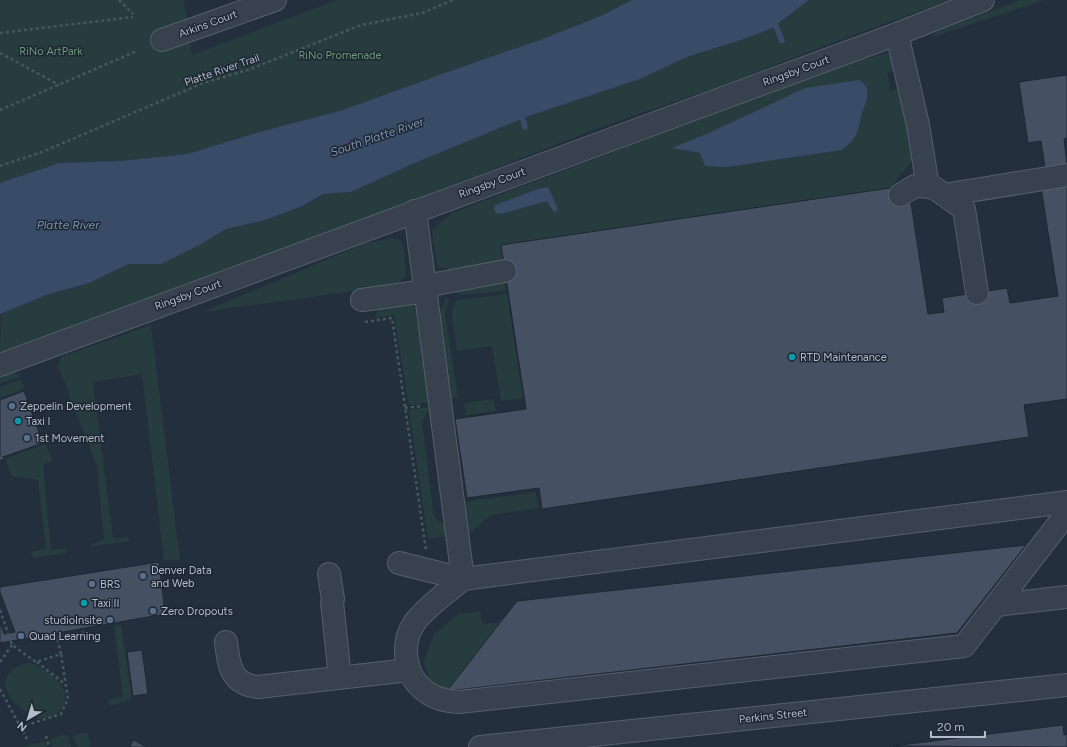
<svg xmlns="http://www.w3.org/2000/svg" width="1067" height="747" font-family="Figtree,sans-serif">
  <rect width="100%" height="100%" fill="#242f3e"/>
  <path fill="#263c3f" d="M0,0H184L192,55L337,0H632L603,15L540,40L453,70L343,110L263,131L187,154L120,161L59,163L0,183Z
    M809,0H950L829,44L735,81L596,129L275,254L0,354L1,314L49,294L89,283L129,264H161L201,244L226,229L265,219L300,207L326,194L351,192L417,162L529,116L640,79L687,57L747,38L771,28Z
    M1021,0H1046L932,37L937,31Z
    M888,53L894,57L899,70L887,72L890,90L902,88L913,160L890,188L501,245L504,266L453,271L447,268L439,267L436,261L432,230L452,213L859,59H866Z
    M394,238L401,241L404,248L406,275L397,285L203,312L366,243Z
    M504,280L506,291L461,295L455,291Z
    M507,294L523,398L501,401L492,346L457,351L452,315V309L457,300Z
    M446,298L449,301L445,314L458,397L449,399L439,313Z
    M410,304L415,309L429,402L409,405L394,315L376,318L375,313L380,308Z
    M151,325L180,560H164L142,374L93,382L113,538L128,537L129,541L92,546L91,544L104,540L97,466L58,366L61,357Z
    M13,372L21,376L0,384V377Z
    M21,379L24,389L0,398V387Z
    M494,399L496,411L466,415L464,403Z
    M430,407L422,421L434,517L447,527L448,536L428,539L409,410Z
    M45,444L53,460L43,465L51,550L66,548L67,553L33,558L31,552L46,549L38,480L12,476L5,459Z
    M536,492L538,508L491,515L469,534L464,502Z
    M480,611L482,624L497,623L506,615L447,691L432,688L424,662L434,635L458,614Z
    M121,625L132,699L110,706L108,700L123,697L114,626Z
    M30,663C47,669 76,689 61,709C57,714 52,718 45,718C33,719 11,703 7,691C1,675 15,664 30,663Z
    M88,732L90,747H78L72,736Z
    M67,734L71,747H52L50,739Z
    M45,741L47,747H23Z"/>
  <path fill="#394c67" d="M632,0H809L772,28L747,38L687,57L640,79L529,116L417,162L351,192L324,194L300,207L265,220L226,229L201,244L161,264H129L89,283L49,294L0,314V183L59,163L120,161L187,154L263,131L343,110L453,70L540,40L603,15Z
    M859,80C873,87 866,102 862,113C859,123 859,134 851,142C849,145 845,147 842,150L727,167L705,166L700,153L672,148L711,132L805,88Z
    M548,187L558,209L555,212L553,211L547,201L501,214L496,213L494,209L495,205L538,189Z"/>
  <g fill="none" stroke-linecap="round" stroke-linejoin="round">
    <path stroke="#394c67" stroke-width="5.5" d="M773,19L782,41
      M521,112L525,127"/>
  </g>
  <path fill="#455162" stroke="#1f2835" d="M1067,75V138L1064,139L1067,165L1045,168L1041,141L1028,143L1019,82Z
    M1067,183V399L1024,405L1029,437L542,509L539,488L467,498L455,419L526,409L501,245L890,188L911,203L928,314L944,312L942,298L1007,288L1010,303L1058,296L1041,187Z
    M24,391L43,443L0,458V400Z
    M1026,545L957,633L447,691L517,601Z
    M159,562L165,614L0,643V622L4,634L15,632L0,592V587Z
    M142,650L148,694L133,696L127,652Z
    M1063,725L1064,735L1067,734V747L893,746Z
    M133,740L147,747H130Z"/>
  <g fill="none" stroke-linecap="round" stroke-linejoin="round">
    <g stroke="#565f6c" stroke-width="24">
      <path id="minor" d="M897,34L918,125L928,187
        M162,40L275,0
        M900,195L915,186L933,187L964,209L977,293
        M944,195L1067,175
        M415,211L463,579
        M425,286L505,271
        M362,300L426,291
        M0,365L897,34L983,0
        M399,563L463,579L1067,502
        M329,574L333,599
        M463,579C448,592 427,606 415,622C400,643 404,675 425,691C435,699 446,701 459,702L964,646L1067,513
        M332,602L340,678
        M996,605L1067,597
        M226,642C229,665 230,684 258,687L409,670
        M480,747L1067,685"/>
    </g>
    <path stroke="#44595c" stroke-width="2.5" stroke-dasharray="3 3" stroke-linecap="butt" d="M119,0L133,14
      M0,33L133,17
      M0,53L59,85
      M0,110L137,51
      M0,166L42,152L203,83L248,70L361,25L422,13L453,0
      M365,322L392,318L426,550
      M405,408L421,406
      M0,459L3,457
      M0,610L8,633
      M11,641L12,645L36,662L61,654L68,699L61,714L21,727
      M61,654L57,637L87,632
      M0,662L12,645
      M37,662L66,685
      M0,689L28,741
      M46,736L49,747"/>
    <use href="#minor" stroke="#38414e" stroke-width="22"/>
  </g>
  <g fill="#0f9aa8" stroke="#1d2633" stroke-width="1.5">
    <circle cx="792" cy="357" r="4"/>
    <circle cx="18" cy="421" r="4"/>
    <circle cx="84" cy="603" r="4"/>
  </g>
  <g fill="#5c6f8a" stroke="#1d2633" stroke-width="1.5">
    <circle cx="12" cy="406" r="4"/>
    <circle cx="27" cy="438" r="4"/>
    <circle cx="143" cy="576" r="4"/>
    <circle cx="92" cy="584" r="4"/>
    <circle cx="153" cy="611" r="4"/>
    <circle cx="110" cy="620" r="4"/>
    <circle cx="21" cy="636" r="4"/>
  </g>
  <g text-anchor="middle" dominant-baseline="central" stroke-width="3" stroke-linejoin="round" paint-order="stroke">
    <g font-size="11" fill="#b4bcc9" stroke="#1d2633">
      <text transform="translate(208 24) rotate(-20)">Arkins Court</text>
      <text transform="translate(222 70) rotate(-19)">Platte River Trail</text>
      <text transform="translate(796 71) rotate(-20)">Ringsby Court</text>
      <text transform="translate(492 183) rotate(-20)">Ringsby Court</text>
      <text transform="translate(188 295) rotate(-20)">Ringsby Court</text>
      <text transform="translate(773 716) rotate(-6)">Perkins Street</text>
    </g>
    <g font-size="11" fill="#6b9a76" stroke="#1d2633">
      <text x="51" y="51">RiNo ArtPark</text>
      <text x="340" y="55">RiNo Promenade</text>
    </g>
    <g font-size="11" fill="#b4bcc9" stroke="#1d2633" text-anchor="start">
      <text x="800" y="357">RTD Maintenance</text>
      <text x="20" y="406">Zeppelin Development</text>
      <text x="26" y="421">Taxi I</text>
      <text x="35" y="438">1st Movement</text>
      <text x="151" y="570">Denver Data<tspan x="151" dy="13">and Web</tspan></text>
      <text x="100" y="584">BRS</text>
      <text x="92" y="603">Taxi II</text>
      <text x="161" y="611">Zero Dropouts</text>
      <text x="102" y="620" text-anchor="end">studioInsite</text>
      <text x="29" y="636">Quad Learning</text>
    </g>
    <g font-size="12" font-style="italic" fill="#7c92b1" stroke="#1d2633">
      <text transform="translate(377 137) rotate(-19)">South Platte River</text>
      <text x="68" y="225">Platte River</text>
    </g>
  </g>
  <g transform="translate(28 719) rotate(218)" stroke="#1d2633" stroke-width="3" paint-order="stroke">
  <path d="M0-3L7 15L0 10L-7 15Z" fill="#b4bcc9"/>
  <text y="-6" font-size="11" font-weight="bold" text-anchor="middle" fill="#b4bcc9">N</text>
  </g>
  <path d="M931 731v6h54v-6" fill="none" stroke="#b4bcc9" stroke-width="2"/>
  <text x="937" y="731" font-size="12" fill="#b4bcc9" stroke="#1d2633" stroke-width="3" paint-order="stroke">20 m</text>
</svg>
